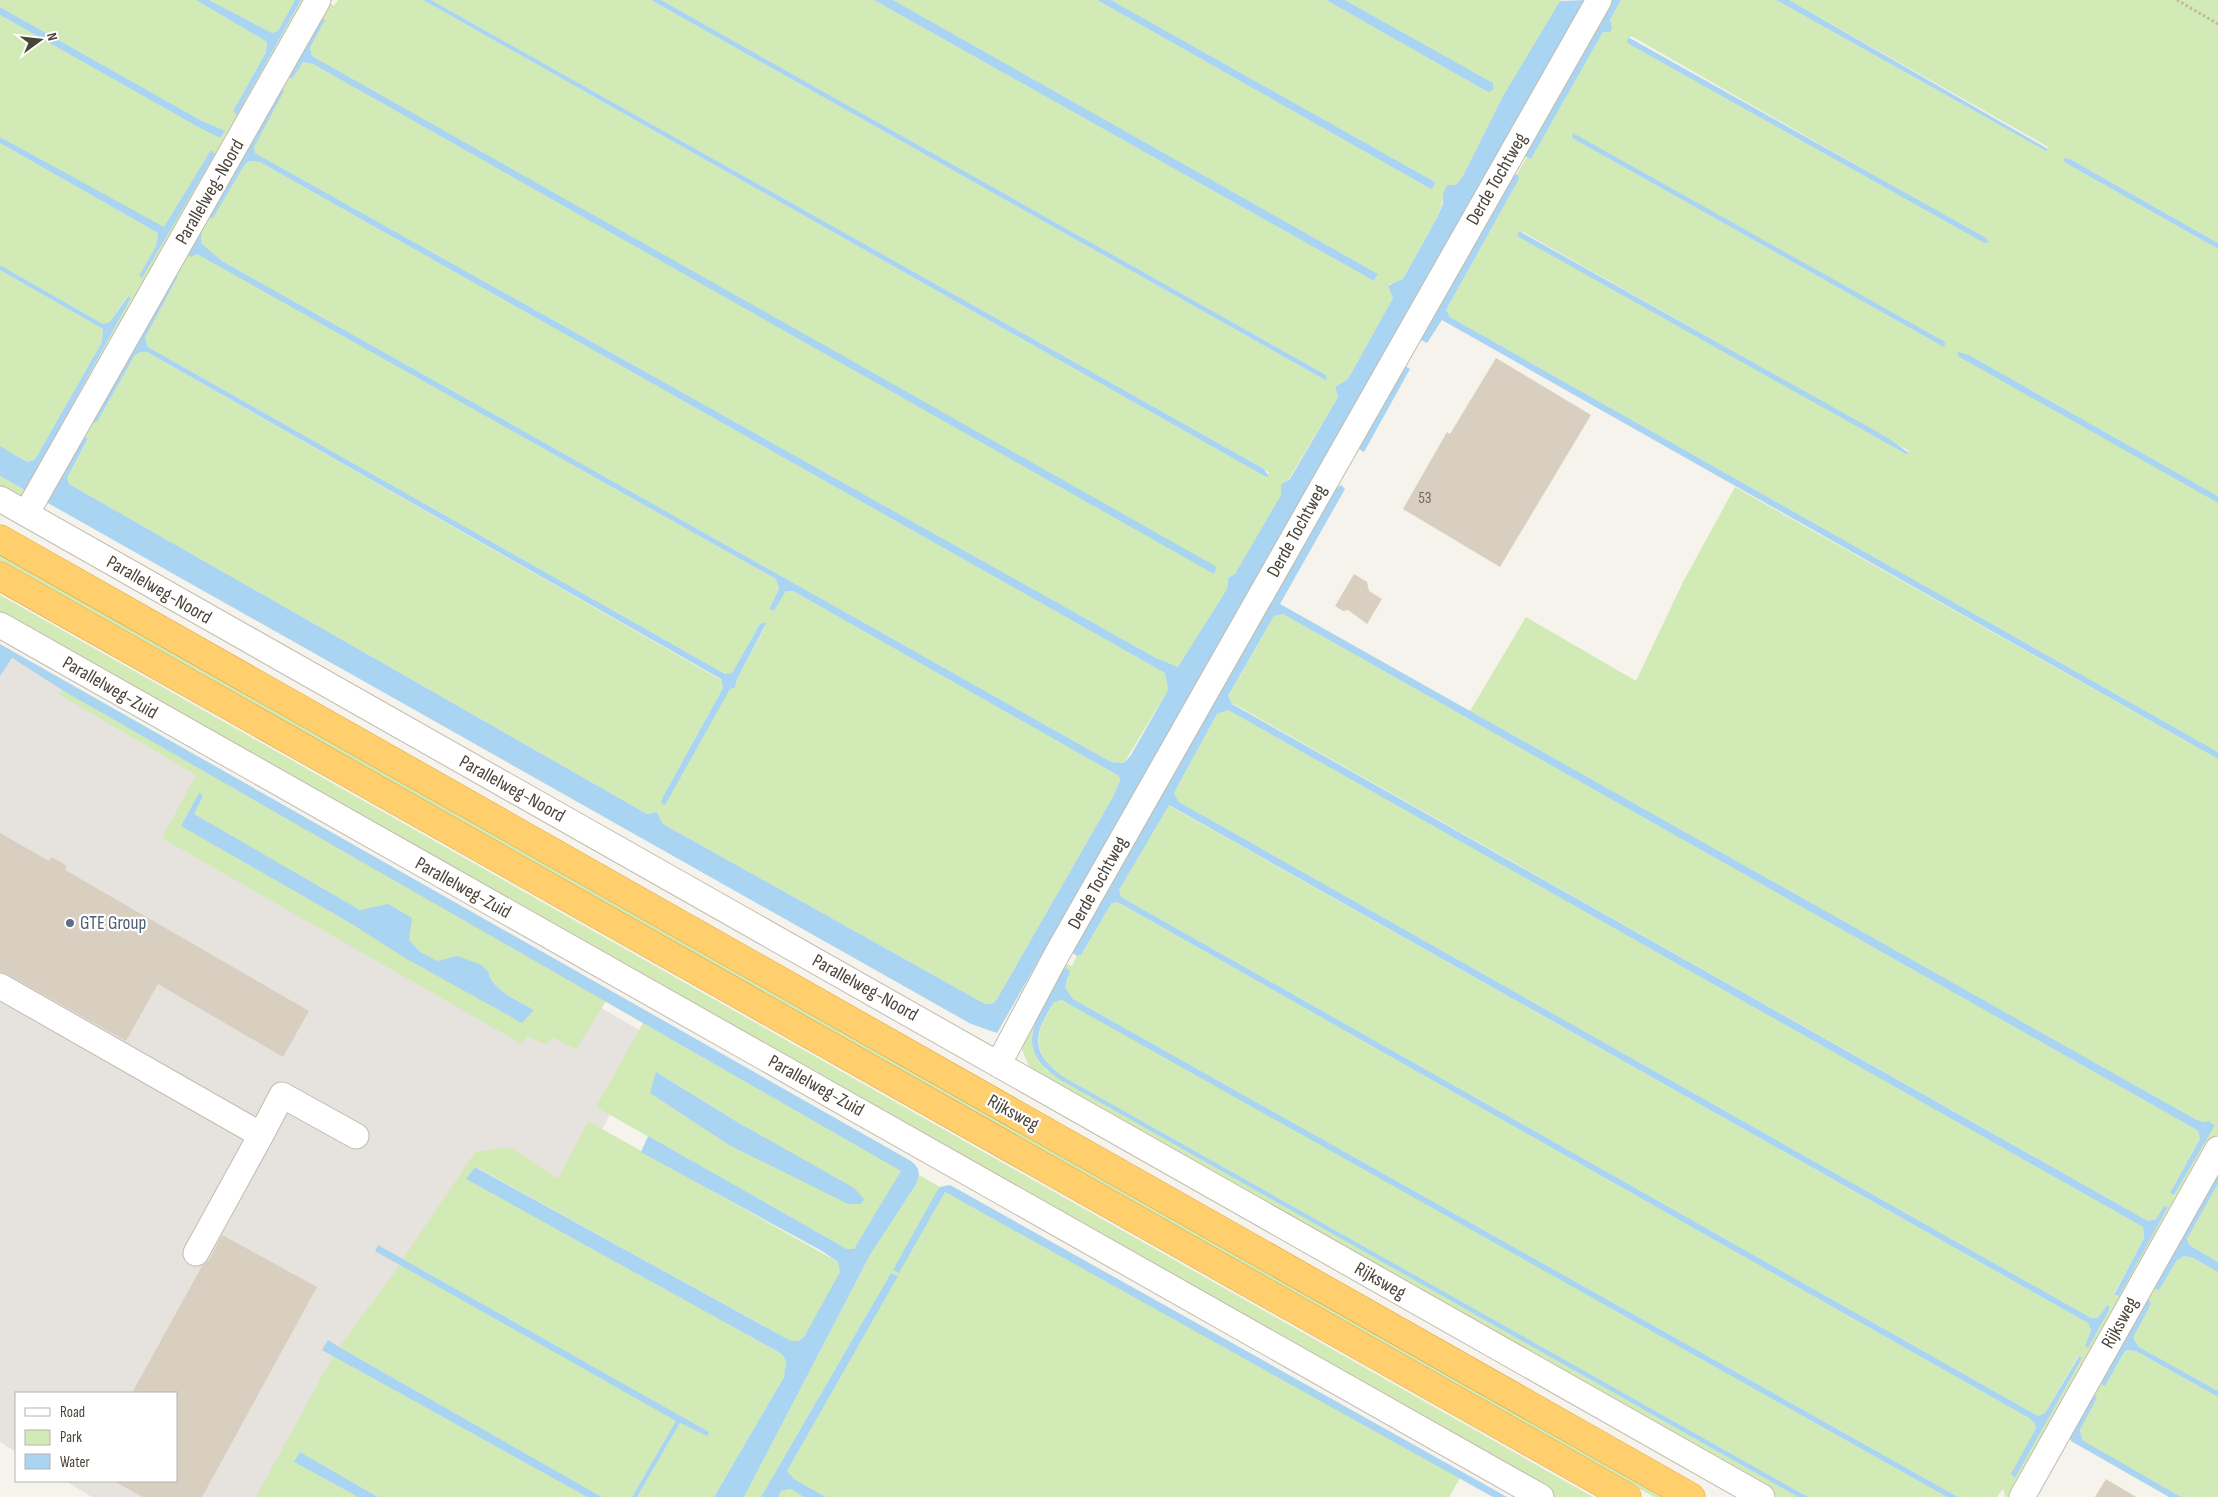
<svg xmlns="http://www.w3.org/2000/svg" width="2218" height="1497" font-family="'Sofia Sans Condensed',sans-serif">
  <rect width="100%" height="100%" fill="#f6f3ec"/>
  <path fill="#e6e2dd" d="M0,652L214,770L587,1000L650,1036L564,1204L476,1159L274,1497H92L65,1481H176V1393H16V1452L0,1442Z"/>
  <path fill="#d2eab5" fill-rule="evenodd" d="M0,0H196L267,42L266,52L233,111L237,115L301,0H314L39,467L131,298L127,296L110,322L103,324L0,265V143L158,233L156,246L140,275L141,277L172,218L164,227L157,225L0,137V15L198,127L220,138L224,132L202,121L0,7Z
    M209,0H295L278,31L272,33Z
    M323,0H332L330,3L334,6L338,0H423L1266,477L1269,473L1264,469L431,0H651L1325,380L1326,375L661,0H874L1374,281L1378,274L893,0H1097L1431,189L1435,184V182L1111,0H1326L1488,92L1493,83L1345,0H1561L1503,96L1463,176L1456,185L1447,186L1438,216L1403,279L1394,284H1389L1393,298L1348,379L1335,387L1338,397L1289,479L1281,484V495L1235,575L1228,578L1227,589L1178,667L1156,658L255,153L253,147L284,89L213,217L245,164L249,161L260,162L1165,673L1168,690L1124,763L1111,762L222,261L201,243L202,233H199L191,257L196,253L776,579L779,589L769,609L774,611L786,591H793L1119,776L1120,780L1114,795L997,999L992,1004H985L663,824L657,812L647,814L69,484L67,478L88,440L82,438ZM325,20L310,48L312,56L1217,568L1214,573L313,64L302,62L292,79L287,76ZM174,273L178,276L145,338L148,347L725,674L732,673L760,624L766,625L737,679L735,688L730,689L664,795L723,688L721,680L147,352H141L135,355L97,422Z
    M1621,0H1776L2046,151L2048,147L1789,0H2218V243L2070,159L2065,158L2064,162L2218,249V496L1969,355L1957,354L2218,503V752L1450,317L1446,310L1519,179L1517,174L1527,157L1531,159L1603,32L1612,27L1610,20ZM1628,37H1633L1989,241L1984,243L1627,43ZM1571,136L1944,347L1572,138ZM1519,231L1523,232L1909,451L1907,454L1518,236Z
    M0,270L103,329L102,342L38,454L34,460L27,462L0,446Z
    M0,476L28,492L18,498L0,488Z
    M1735,487L2218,759V1134L2015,1497H2005L2004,1490L2001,1491L1997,1497H1958L1073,999L1065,987L1070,975L1032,1034L1046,1070L1798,1497H1776L1039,1080L1032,1074L1021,1047L1066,964L1072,966L1077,956L1081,955L1111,904L1117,902L1123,905L2029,1418L2034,1422L2036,1428L2012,1474L2015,1478L2081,1358L2078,1356L2045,1413L2038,1416L1121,897L1119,890L1168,805L2088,1323L2091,1329L2085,1346L2107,1305L2098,1318H2091L1179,802L1174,793L1217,714L1228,710L2143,1227L2144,1238L2114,1294L2117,1297L2168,1207H2164L2156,1219L2148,1221L1232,703L1228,697L1274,616L1283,614L2190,1126L2198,1131L2200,1139L2170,1193L2174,1195L2215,1124L2209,1121L2203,1122L2195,1119L1470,711L1526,617L1636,681L1683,582Z
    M0,551L1672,1497H1654L1494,1407L0,561Z
    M0,595L1593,1497H1554L0,617Z
    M64,691L606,1001L576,1049L552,1037L547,1045L527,1036L522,1044L162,838L196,775L57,693ZM199,794L203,796L194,814L360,910L388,904L409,940L420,952L437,961L458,956L488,971C491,990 518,1000 534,1010L522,1023L405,958L352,924L181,825Z
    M1062,1000L1071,1004L1947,1497H1808L1062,1076C1029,1051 1035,1034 1054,1002Z
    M643,1023L902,1171L854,1249H847L596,1107ZM656,1072L863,1199L861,1204L729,1145Z
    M588,1121L838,1262L841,1272L804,1337L798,1341H791L476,1167L467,1179L782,1354L786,1361L784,1377L714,1497H637L680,1423L706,1435L708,1432L403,1259L475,1152L511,1147L558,1179Z
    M919,1175L940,1187L894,1270L899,1272L945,1192L1460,1478L1449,1497H826L794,1479L787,1471L897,1276L891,1273L761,1497H744L870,1255L915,1186Z
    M2218,1184V1262L2189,1245L2187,1239Z
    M2173,1237L2159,1290L2177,1260L2184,1256L2193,1258L2218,1272V1391L2139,1347L2133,1338L2151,1304L2105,1386L2124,1354L2127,1350L2136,1351L2218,1397V1497H2181L2082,1441C2075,1428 2091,1410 2097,1398L2091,1397Z
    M400,1265L677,1421L632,1497H602L339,1347Z
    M333,1356L587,1497H378L300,1452L294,1462L358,1497H256Z
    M790,1489L804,1497H778L781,1491Z"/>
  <path fill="#a9d4f2" d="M196,0H209L272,33L278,31L295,0H301L237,115L233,111L266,52L267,42Z
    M423,0H431L1264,469L1269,476L1266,477Z
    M651,0H661L1326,375L1327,379L1325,380Z
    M874,0H893L1378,274L1374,281Z
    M1097,0H1111L1435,182L1434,186L1431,189Z
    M1326,0H1345L1493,83V90L1488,92Z
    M1587,0L997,1033L971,1024L0,476V446L27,462L34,460L38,454L102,342L103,329L0,270V265L103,324L110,322L128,296L131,298L39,466L85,437L88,439L67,478L69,484L647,814L657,812L663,824L985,1004H992L997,999L1114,795L1120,780L1119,776L793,591H786L774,611L769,609L779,589L776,579L197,254L191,257L187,254L199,233H202L201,243L222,261L1111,762L1124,763L1131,755L1168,690L1165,673L260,162L249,161L245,164L213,218H210L208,217L281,88L284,91L254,147L255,153L1156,658L1178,667L1227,589L1228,578L1235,574L1281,495V484L1290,479L1338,397L1335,387L1348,379L1393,298L1388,286L1403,279L1438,216L1443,203V194L1447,185H1456L1463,176L1503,96L1560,1Z
    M1611,0H1621L1610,20L1612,27L1610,32H1603L1531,159L1524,156Z
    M1776,0H1789L2048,149L2046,151Z
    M0,7L202,121L225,131L220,138L198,127L0,15Z
    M321,16L325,20L310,48L312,56L1217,567L1214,574L313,64L303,62L292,79L287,76Z
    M1628,37L1986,238L1989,242L1984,243L1627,43Z
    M1573,133L1945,342V345L1944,347L1572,138Z
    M0,137L164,227L211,150L215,154L142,278L139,276L156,246L158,233L0,143Z
    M2064,158L2070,159L2218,243V249L2064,162Z
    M1512,174L1518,175L1519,179L1446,310L1450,317L2218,752V759L1442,320L1427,343L1419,339Z
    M1519,231L1888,438L1909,453L1906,454L1517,236Z
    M174,273L178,276L145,338L148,347L725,674L732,673L760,624L767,622L737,679L735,688L730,689L665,805L661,802L664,795L723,688L721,679L147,352H141L135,355L97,422L92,423Z
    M1958,352L1969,355L2218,496V503L1958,356Z
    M1405,366L1410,369L1364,452L1359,449L1386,396Z
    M1341,485L1345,489L1280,604L2195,1119L2203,1122L2209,1121L2215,1125L2174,1195L2170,1193L2200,1139L2198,1131L2190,1126L1283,614L1274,616L1228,696L1232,704L2148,1221L2156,1219L2164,1206L2168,1207L2119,1296L2114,1295L2144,1238L2143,1227L1228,710L1217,714L1174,793L1179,802L2091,1318H2098L2107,1305L2109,1306V1310L2088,1348L2085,1346L2091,1330L2088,1323L1169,805L1119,890L1121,897L2038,1416L2045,1413L2079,1356L2082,1358L2015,1478L2011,1474L2036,1428L2034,1422L2029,1418L1123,905L1117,902L1111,904L1081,955L1077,956L1073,953V948L1333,491Z
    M0,644L911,1161C921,1169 920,1175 915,1186L870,1255L744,1497H714L784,1377L786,1361L782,1354L466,1179L475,1167L791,1341H798L804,1337L840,1272L838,1262L822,1251L641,1152L648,1136L847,1249H854L901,1171L64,691L12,658L0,676Z
    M199,793L203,796L194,814L360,910L388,904L412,918L409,940L420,952L437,961L458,956L481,965L488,971C491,990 518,1001 534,1010L522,1023L405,958L352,924L181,826Z
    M1065,968L1070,971L1065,987L1073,999L1958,1497H1947L1062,1000L1054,1002C1034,1034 1029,1051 1062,1076L1808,1497H1798L1059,1079C1021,1052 1029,1032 1048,995C1053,986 1057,974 1065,968Z
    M656,1072L739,1123L854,1188L864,1199L861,1204H848L729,1145L650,1093Z
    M2218,1171V1184L2187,1239L2189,1245L2218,1262V1272L2193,1258L2184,1256L2177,1260L2159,1290L2153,1287Z
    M950,1185L1507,1497H1493L945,1192L899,1273L893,1270L937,1191L940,1187Z
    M378,1245L709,1432L707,1436L680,1423L637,1497H632L676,1421L375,1251Z
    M891,1273L898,1276L787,1471L794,1479L826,1497H804L790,1489L781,1491L778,1497H761Z
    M2149,1300L2151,1304L2133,1338L2139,1347L2218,1391V1397L2136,1351L2127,1350L2124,1353L2105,1386L2101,1384L2102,1377L2145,1301Z
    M328,1340L339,1347L602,1497H587L322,1350Z
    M2094,1395L2097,1398L2080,1430L2082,1440L2181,1497H2169L2071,1441L2070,1437Z
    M300,1452L378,1497H358L294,1462Z"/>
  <path fill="#d8cfc1" d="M1496,358L1591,415L1500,567L1403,509L1447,432L1450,434Z
    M1354,574L1367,582L1369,591L1382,599L1367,624L1348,610L1343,611L1335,606Z
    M0,833L49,861L52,857L67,866L65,870L309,1011L283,1057L158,984L126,1041L7,974L0,972Z
    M222,1235L317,1287L202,1497H143L114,1481H176V1393H132L202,1266L209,1260Z
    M2106,1479L2136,1497H2095Z"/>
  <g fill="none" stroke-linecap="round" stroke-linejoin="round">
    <g stroke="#c2bbae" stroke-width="27">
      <path id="minor" d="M0,499L1762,1497
        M26,514L318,0
        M0,625L1541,1497
        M0,986L261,1135L282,1095L356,1136
        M999,1063L1057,954L1599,0
        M196,1253L261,1135
        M2022,1497L2218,1149"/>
    </g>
    <g stroke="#e0a43c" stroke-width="29">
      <path id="highway" d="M0,539L1691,1497
        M0,576L1627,1497"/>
    </g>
    <path stroke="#c4b79f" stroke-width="3" stroke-dasharray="2.5 2.5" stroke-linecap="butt" d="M2177,0L2218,24"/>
    <use href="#minor" stroke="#fff" stroke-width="25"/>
    <use href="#highway" stroke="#ffcf6e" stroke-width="28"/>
  </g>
  <circle fill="#5c6f8a" stroke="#fff" stroke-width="2" cx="70" cy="923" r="5"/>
  <g text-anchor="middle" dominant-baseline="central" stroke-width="4.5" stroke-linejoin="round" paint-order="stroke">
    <g font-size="16" fill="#6e675b">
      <text x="1425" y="498">53</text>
    </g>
    <g font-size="19" fill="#4b4439" stroke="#fff">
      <text transform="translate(1497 179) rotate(-60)">Derde Tochtweg</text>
      <text transform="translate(210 192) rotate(-60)">Parallelweg-Noord</text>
      <text transform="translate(1297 531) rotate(-61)">Derde Tochtweg</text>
      <text transform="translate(159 590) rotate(30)">Parallelweg-Noord</text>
      <text transform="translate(110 688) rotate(30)">Parallelweg-Zuid</text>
      <text transform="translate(512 789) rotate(29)">Parallelweg-Noord</text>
      <text transform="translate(1098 883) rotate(-61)">Derde Tochtweg</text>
      <text transform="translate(463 888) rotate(29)">Parallelweg-Zuid</text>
      <text transform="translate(865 988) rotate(29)">Parallelweg-Noord</text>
      <text transform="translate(816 1086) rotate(29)">Parallelweg-Zuid</text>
      <text transform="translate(1013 1113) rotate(29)">Rijksweg</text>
      <text transform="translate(1380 1281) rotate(30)">Rijksweg</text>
      <text transform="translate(2120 1323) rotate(-61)">Rijksweg</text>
    </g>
    <g font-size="19" fill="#4e5e75" stroke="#fff" text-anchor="start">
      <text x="80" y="923">GTE Group</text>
    </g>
  </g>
  <rect x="15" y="1392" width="162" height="90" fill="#ffffff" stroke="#b7b4b0"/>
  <rect x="25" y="1408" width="25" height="8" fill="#ffffff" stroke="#b7b4b0"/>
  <text x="60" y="1417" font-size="15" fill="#4b4439">Road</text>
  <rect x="25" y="1430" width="25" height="15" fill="#d2eab5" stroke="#b7b4b0"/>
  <text x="60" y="1442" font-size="15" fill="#4b4439">Park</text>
  <rect x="25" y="1454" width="25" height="15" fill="#a9d4f2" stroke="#b7b4b0"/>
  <text x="60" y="1467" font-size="15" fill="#4b4439">Water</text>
  <g transform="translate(40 40) rotate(75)" stroke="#ffffff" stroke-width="4" paint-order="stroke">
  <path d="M0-4L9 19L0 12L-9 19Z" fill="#4b4439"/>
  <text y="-8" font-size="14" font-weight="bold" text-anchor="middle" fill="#4b4439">N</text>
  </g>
</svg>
